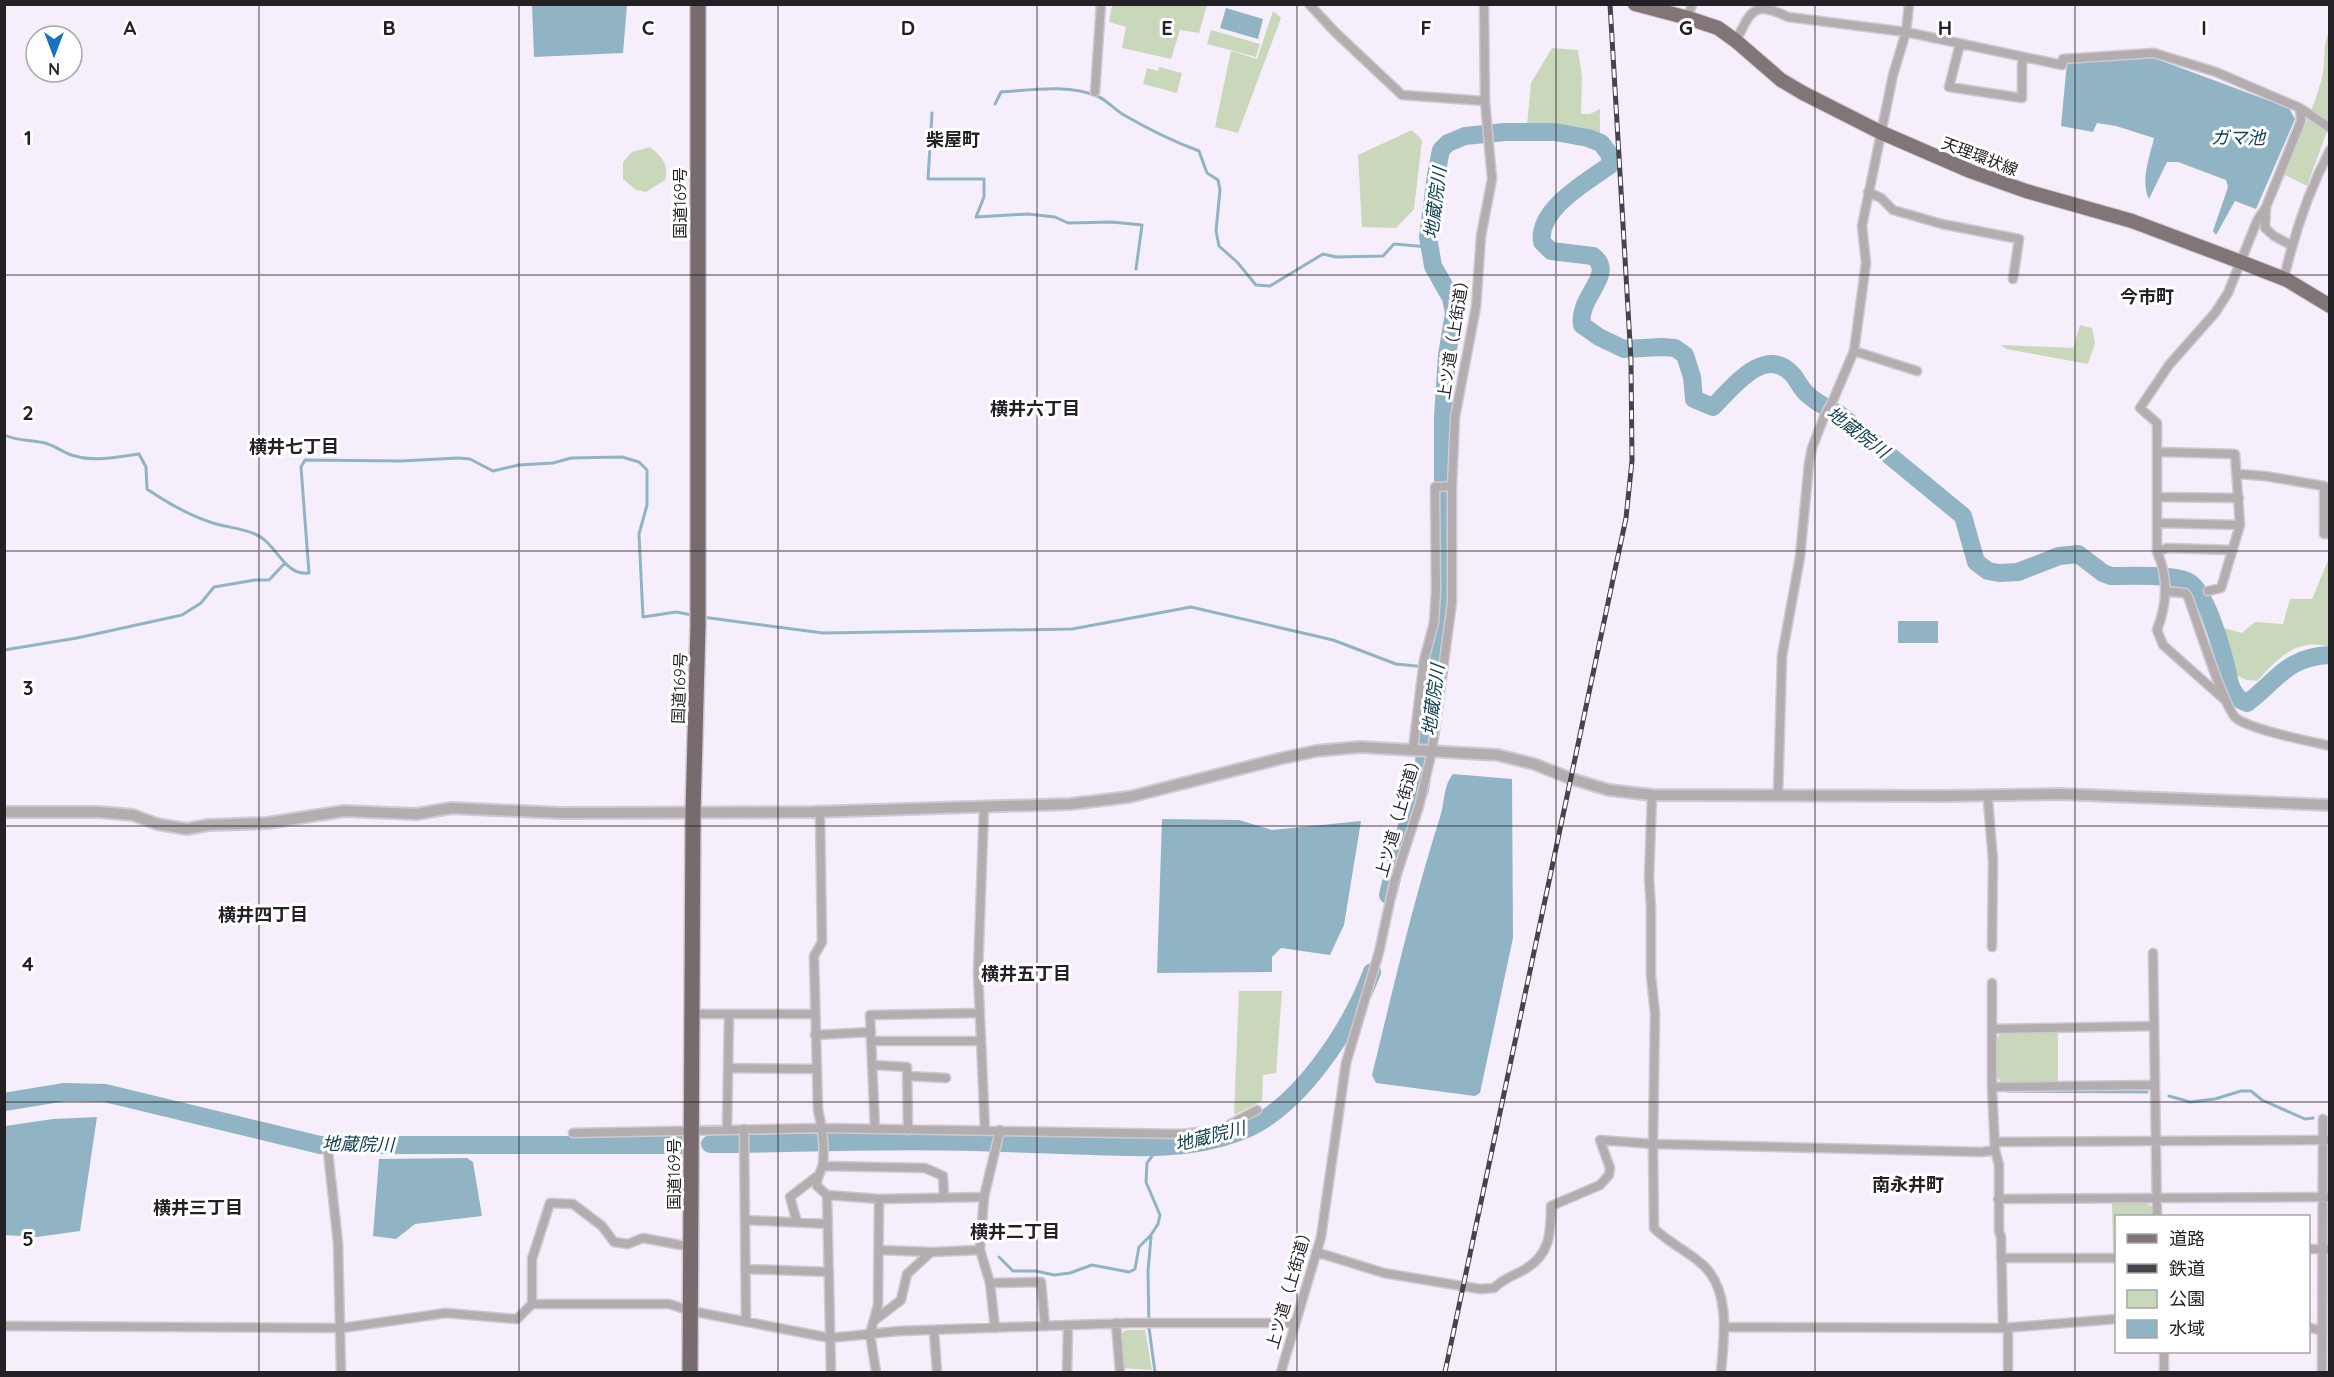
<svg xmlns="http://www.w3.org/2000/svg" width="2334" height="1377" font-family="Quicksand,'Noto Sans JP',sans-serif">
  <rect width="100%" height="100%" fill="#f6eefa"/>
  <path fill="#c9d8ba" d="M1112,5V4L1207,5L1199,33L1180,30L1171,59L1122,48L1126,27L1109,22Z
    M1273,11L1281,18L1238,133L1215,127L1231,51L1257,59Z
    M1211,30L1260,44L1256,57L1207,44Z
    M2329,32V126L2307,186L2283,174C2297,142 2313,111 2322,78C2326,63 2322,45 2329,32Z
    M1552,48L1578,50L1582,77L1581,114H1590L1600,109V135L1578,127L1527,126L1531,83Z
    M1159,67L1182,73L1177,93L1143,84L1147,68L1158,71Z
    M1412,130L1422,140L1414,209L1396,228L1362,227L1358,155Z
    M650,147C662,157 669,164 665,180L646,192L636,190L623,179V162L632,152Z
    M2080,325L2092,328L2095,343L2088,364L2006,349L2001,345L2073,348Z
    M2329,558V647C2296,637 2278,659 2257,681L2247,680L2227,672L2199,604L2205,602L2224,628L2242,633L2255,622L2283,624L2290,599H2312Z
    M1239,991H1282L1276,1073L1263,1075L1262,1101L1234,1115Z
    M2001,1033H2058V1082H2002L1997,1078V1038Z
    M2112,1203H2147L2152,1207L2153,1216H2116V1254H2113Z
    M1126,1330H1145L1152,1370L1122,1368L1119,1336Z"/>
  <path fill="#91b4c4" d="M532,5H627L623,53L534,57Z
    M1226,8L1263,19L1258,39L1220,28Z
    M2154,58L2289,108L2295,119L2256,209L2235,201L2216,235L2213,231L2228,187L2226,180L2178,162H2167L2149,199C2140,181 2150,156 2154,138L2116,126L2097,123L2093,132L2061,126L2067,62Z
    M1898,621H1938V643H1898Z
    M1453,774L1512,779L1513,938L1480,1093L1475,1096L1376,1083L1372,1075C1393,989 1413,902 1440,817C1445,803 1443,786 1453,774Z
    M1162,819L1239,820L1272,830L1361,821L1344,925L1330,955L1281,948L1272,957V972L1157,973Z
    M97,1117L80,1231L37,1237L5,1235V1126L53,1119Z
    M467,1158L473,1162L482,1216L415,1224L396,1239L373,1236L379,1159Z"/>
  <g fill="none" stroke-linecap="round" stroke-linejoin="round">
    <path stroke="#91b4c4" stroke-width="3" d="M995,104L1001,92C1032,90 1068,84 1097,96C1107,100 1115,110 1124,115C1148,129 1172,141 1199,151L1207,173L1218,180L1220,190L1216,231L1219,246L1237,262L1256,285L1270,286L1323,254L1336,257L1383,256L1394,244L1429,247
      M932,113L928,179H984V197L976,217L1028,214L1055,217L1068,223L1112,222L1142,225L1136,269
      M4,435C17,441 32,440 45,443C56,446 65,454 75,456C96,462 117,457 139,454L146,467L147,489C166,502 189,515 210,522C224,527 241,528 255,534C277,543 283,576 309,573L301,467L305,460L401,461L458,458L470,459L493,471L519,465L553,463L571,458L622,457L639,462L647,470V505L639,534L643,617L676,612L692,615
      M702,617L823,633L1072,629L1191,607L1333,640L1396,664L1436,668
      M4,650L77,638L182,615L201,603L214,587L255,580H269L285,563
      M2007,1091L2147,1092
      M2169,1096L2190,1102L2215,1099L2241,1091H2251L2262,1100L2305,1119L2313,1118
      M1151,1237L1148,1271L1149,1328L1155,1372
      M999,1257L1013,1271H1036L1054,1275L1070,1273L1092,1265L1129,1272L1135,1269L1139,1247L1151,1235L1158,1224L1160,1215L1146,1182L1147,1163L1158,1148"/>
    <path stroke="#91b4c4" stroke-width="18" d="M1388,895L1398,853L1420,789L1424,765L1425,739L1442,636L1447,588L1443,495V417L1447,355L1454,313L1451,298L1433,266L1428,237L1436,175L1441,150L1448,143L1465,136L1505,132H1555L1588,138L1601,143L1610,155V165C1587,182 1537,209 1542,242L1551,251L1593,256C1617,274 1577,297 1582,325L1599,337L1624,349L1662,347L1675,348L1685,355L1692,377L1694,399L1713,407C1733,387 1765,344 1793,375C1798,381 1801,389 1807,394C1816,403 1828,408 1839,414L1963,516L1976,562L1988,571L1999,573L2018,572L2059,556L2078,554L2103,573L2111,576C2129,576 2175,574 2189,582C2206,592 2221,646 2226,666C2228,673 2229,686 2234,692C2237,698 2241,701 2247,703C2278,680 2286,657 2330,655
      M4,1102L65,1092L105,1093L320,1145H682
      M710,1144C797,1144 885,1139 973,1142C1012,1143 1052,1145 1091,1146C1141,1148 1191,1150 1239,1132C1298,1111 1351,1028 1372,972"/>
    <g stroke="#d0c9d4" stroke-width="11">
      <path id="minor" d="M1309,4L1335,32L1402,95L1485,101
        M1688,18L1692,4
        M1736,41C1751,11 1753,0 1788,17L1906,32L2062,65L2063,59L2154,53L2216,72L2274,97L2300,108L2330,128
        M1960,44L1949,87L2022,98V57
        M1095,92L1101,4
        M1868,192L1881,198L1893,210L1942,224L2019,239L2013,279
        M2291,245L2274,236L2265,228L2266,207L2301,121L2300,108
        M2284,279C2294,234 2308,192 2330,150
        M1854,351L1917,371
        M2159,452L2235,454L2240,525L2221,588L2208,591
        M2238,474L2265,476L2324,486V534H2330
        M2157,497L2239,498
        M2157,523L2240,525
        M2157,552L2167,548L2233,550
        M2165,591L2185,593L2188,597C2196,618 2224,708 2236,718C2251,730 2309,741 2330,746
        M2226,701L2163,645L2157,630C2167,604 2169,578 2157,552V423L2140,408L2169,365L2215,313L2228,293L2257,221L2266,207
        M1413,749L1424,660L1434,623L1436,591L1435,487L1452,486
        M1778,795L1782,656L1800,557L1809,463L1812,448L1824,417L1834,398L1854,351L1866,263L1862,226L1893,75L1906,32L1909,4
        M1988,801L1993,860L1992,947
        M984,807L978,972L985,1130
        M820,812L822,942L814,956L818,1110C822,1127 825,1146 823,1163C822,1172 816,1176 817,1186L827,1195L831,1372
        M2153,953L2157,1216
        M1992,983V1087L1995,1150L1999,1165V1231L2001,1237L2003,1328
        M691,1014H815
        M1992,1029L2154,1026
        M815,1035L871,1032
        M871,1041H981
        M872,1065L907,1067L908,1130
        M728,1068L817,1069
        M907,1076L946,1078
        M1992,1087L2155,1085
        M744,1129L746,1322
        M875,1129L870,1015L980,1013
        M727,1130L729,1014
        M573,1133L822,1128L1182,1134L1219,1130L1257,1110
        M1995,1142L2330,1140
        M328,1152L338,1243L341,1372
        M823,1166L925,1168L943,1176L944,1198
        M827,1195L879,1199L984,1197
        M1998,1199L2330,1197
        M745,1220L828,1224
        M797,1222L790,1197L816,1177
        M2308,1249H2330
        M879,1250L931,1252
        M1316,1252L1384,1273L1480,1289L1494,1288C1503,1279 1512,1276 1522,1271C1550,1256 1551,1234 1551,1206L1600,1185L1609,1175L1610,1168L1600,1140L1653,1144L1655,1014L1651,975V908L1649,878L1652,795
        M2001,1258H2116
        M745,1269L829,1272
        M990,1283L1041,1282L1045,1326
        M532,1304V1259L550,1203L573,1204L602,1226L614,1242L628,1244L643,1238L691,1247
        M875,1320L901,1300L907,1274L931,1252L980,1250
        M1116,1323L1120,1372
        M4,1326L342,1328L446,1313L517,1319L532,1304H669L691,1311L830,1338L899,1331L1128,1323H1295
        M1725,1327L2003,1328L2116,1319
        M2308,1327L2322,1331
        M995,1328L990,1283L980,1250L984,1197L1000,1130
        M934,1331L937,1372
        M876,1372L870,1334L878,1305L879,1199
        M1067,1372L1068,1325
        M1281,1372L1321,1237L1346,1063L1379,952L1394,883L1419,806L1432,751L1452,602V486L1455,417L1476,307L1481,236L1492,179L1485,101L1484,4
        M1721,1372C1724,1338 1731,1291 1703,1265C1687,1250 1668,1243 1654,1228L1653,1144L1982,1152L1995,1150
        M2008,1372V1328
        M2164,1372V1352
        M2322,1372L2323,1119"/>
    </g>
    <g stroke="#d0c9d4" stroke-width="14">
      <path id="tertiary" d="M4,812H99L133,815L157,824L187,829L208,825L267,823L344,811L416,814L452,808L560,813L813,812L1070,804L1129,797L1283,758L1316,751L1360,747L1498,755L1534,764L1572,779L1609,790L1652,795L1946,796L2060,794L2330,805"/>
    </g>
    <g stroke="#d0c9d4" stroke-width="16">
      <path id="primary" d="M1635,4L1688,18L1718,28L1736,41L1781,80L1803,93L1880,132L1970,171L2026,191L2132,221L2241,262L2287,280L2330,306"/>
    </g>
    <g stroke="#d0c9d4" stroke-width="18">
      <path id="trunk" d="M690,1372L693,812L698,626V4"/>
    </g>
    <use href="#minor" stroke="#b4adaf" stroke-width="8"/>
    <use href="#tertiary" stroke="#b4adaf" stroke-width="10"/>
    <use href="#primary" stroke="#817578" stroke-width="14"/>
    <use href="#trunk" stroke="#786b6e" stroke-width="15"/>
    <g stroke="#47434a" stroke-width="5">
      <path id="rail" d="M1445,1372L1626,518L1632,461L1631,360L1610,4"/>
    </g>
    <use href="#rail" stroke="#fff" stroke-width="3" stroke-dasharray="9" stroke-linecap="butt"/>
  </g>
  <path fill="none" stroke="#242126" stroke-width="1.5" stroke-opacity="0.55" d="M259,4V1372M519,4V1372M778,4V1372M1037,4V1372M1297,4V1372M1556,4V1372M1815,4V1372M2075,4V1372M4,275H2330M4,551H2330M4,826H2330M4,1102H2330"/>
  <g text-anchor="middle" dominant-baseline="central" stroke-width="6" stroke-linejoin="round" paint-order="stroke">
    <g font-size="16" fill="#242126" stroke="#fff">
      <text transform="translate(1980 156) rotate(21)">天理環状線</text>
      <text transform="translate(680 203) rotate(-90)">国道169号</text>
      <text transform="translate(1453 336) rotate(-81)">上ツ道（上街道）</text>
      <text transform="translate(679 688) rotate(-88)">国道169号</text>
      <text transform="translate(1398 815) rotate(-74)">上ツ道（上街道）</text>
      <text transform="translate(674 1174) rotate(-90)">国道169号</text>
      <text transform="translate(1289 1287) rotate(-74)">上ツ道（上街道）</text>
    </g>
    <g font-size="18" font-style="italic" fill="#104154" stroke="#fff">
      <text x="2238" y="137">ガマ池</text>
      <text transform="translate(1435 203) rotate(-83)">地蔵院川</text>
      <text transform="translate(1858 432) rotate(37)">地蔵院川</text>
      <text transform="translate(1433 700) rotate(-83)">地蔵院川</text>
      <text transform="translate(1210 1136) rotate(-14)">地蔵院川</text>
      <text transform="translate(358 1144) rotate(1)">地蔵院川</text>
    </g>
    <g font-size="18" font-weight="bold" fill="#242126" stroke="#fff">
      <text x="953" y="139">柴屋町</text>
      <text x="2147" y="296">今市町</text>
      <text x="1035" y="408">横井六丁目</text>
      <text x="294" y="446">横井七丁目</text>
      <text x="263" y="914">横井四丁目</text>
      <text x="1026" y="973">横井五丁目</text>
      <text x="1908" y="1184">南永井町</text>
      <text x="198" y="1207">横井三丁目</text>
      <text x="1015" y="1231">横井二丁目</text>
    </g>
  </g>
  <g font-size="20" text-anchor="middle" font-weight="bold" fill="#242126" stroke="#fff" stroke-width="6" stroke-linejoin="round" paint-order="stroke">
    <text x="130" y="35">A</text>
    <text x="389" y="35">B</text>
    <text x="648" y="35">C</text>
    <text x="908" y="35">D</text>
    <text x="1167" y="35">E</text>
    <text x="1426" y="35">F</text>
    <text x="1686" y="35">G</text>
    <text x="1945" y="35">H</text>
    <text x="2204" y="35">I</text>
    <text x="28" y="145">1</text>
    <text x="28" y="420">2</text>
    <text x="28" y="695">3</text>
    <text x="28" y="971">4</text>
    <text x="28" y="1246">5</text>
  </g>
  <rect width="2334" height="1377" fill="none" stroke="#242126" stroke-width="12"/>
  <rect x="2115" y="1215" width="195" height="138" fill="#ffffff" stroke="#a7a6a8" stroke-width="1.5"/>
  <rect x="2127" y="1234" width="30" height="9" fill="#817578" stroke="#a7a6a8" stroke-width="1.5"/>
  <text x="2169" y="1245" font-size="18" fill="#242126">道路</text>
  <rect x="2127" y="1264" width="30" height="9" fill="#47434a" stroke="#a7a6a8" stroke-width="1.5"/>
  <text x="2169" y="1275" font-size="18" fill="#242126">鉄道</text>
  <rect x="2127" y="1290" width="30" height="18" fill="#c9d8ba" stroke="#a7a6a8" stroke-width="1.5"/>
  <text x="2169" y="1305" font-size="18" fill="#242126">公園</text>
  <rect x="2127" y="1320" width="30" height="18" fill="#91b4c4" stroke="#a7a6a8" stroke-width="1.5"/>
  <text x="2169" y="1335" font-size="18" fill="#242126">水域</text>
  <g transform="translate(54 54) rotate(180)"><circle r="28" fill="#ffffff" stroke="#a7a6a8" stroke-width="1.5"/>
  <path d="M0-4.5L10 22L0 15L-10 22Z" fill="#1972bf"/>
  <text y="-9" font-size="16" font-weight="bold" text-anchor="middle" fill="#242126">N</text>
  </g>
</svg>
